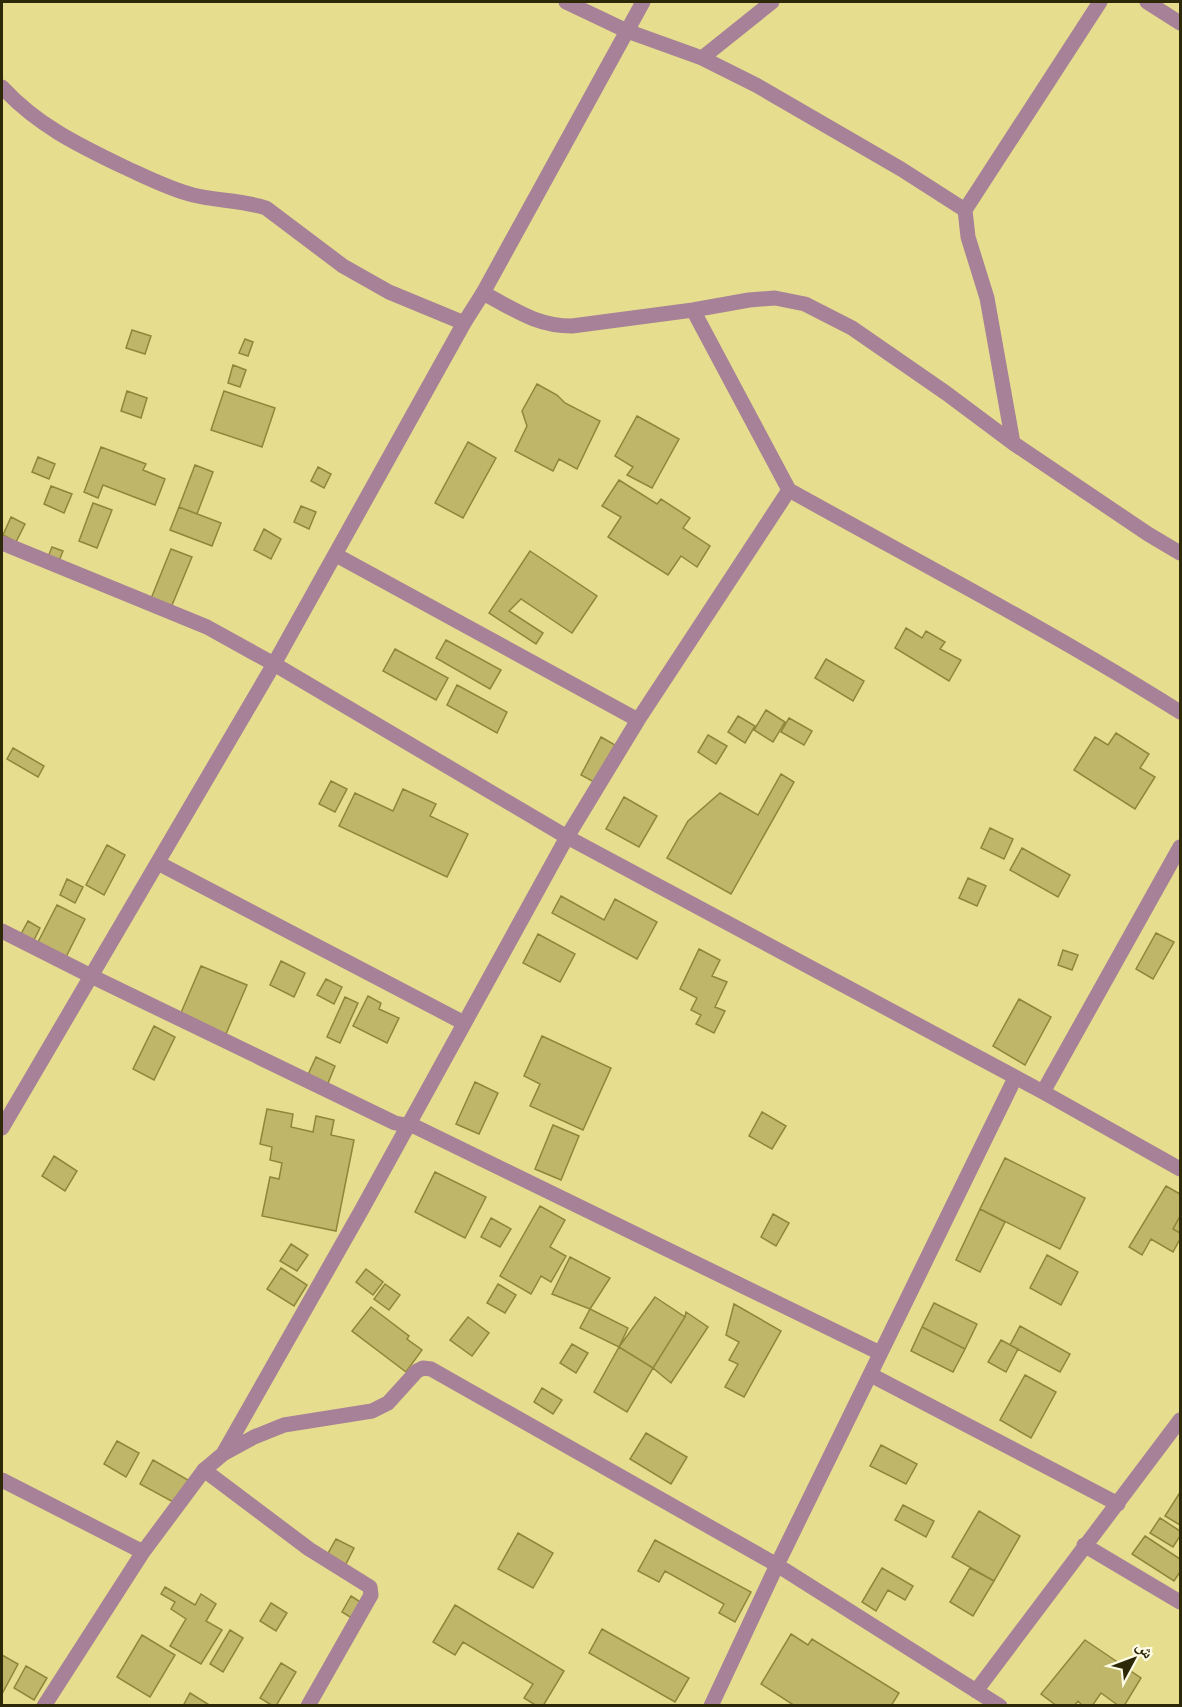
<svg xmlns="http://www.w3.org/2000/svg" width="1182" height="1707" font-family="Poppins,'Noto Naskh Arabic',sans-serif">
  <rect width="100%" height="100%" fill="#e6dd8f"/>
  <path fill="#bfb669" stroke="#908639" stroke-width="1.5" d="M132,330L151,336L145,354L126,348Z
    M245,339L253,342L248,356L239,353Z
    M233,365L246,370L240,387L228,383Z
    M537,384L557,395L565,403L600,421L577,469L559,459L553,471L515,451L527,426L522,411Z
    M127,391L147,398L141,418L121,411Z
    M224,391L275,408L262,447L211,430Z
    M637,416L679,439L652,488L627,475L633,467L615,456Z
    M468,442L496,458L463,518L435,503Z
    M101,447L146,464L143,470L165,479L155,505L103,485L98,498L84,492Z
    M38,457L55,464L49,479L32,472Z
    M195,465L213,472L197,514L179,507Z
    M318,467L331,474L324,488L311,481Z
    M619,480L657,504L661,499L690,518L683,528L710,546L697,567L681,556L668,575L608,537L621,517L602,506Z
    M51,486L72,494L64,513L44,504Z
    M93,503L112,510L97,548L79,541Z
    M301,506L316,512L309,529L294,522Z
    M179,507L221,523L212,546L170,530Z
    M11,517L25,524L16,542L3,535Z
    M264,529L281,539L271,559L254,550Z
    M52,547L63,551L59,561L48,557Z
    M171,549L192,557L170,610L150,601Z
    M530,551L597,596L572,633L521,599L509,611L543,633L536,644L489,613Z
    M906,628L922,638L926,631L945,642L940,649L961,660L949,681L895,648Z
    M446,640L501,670L490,689L436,658Z
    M395,649L448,678L436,700L383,671Z
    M826,659L864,681L853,701L815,678Z
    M457,685L507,712L497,733L447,705Z
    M766,710L785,722L773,742L754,730Z
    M738,716L755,726L745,743L728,732Z
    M789,718L812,731L804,745L781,732Z
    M1116,733L1149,754L1140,768L1155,777L1135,809L1074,770L1095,737L1108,745Z
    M708,735L727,746L716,764L698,752Z
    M601,737L615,745L594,782L581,775Z
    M13,748L44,766L38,777L7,759Z
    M781,774L794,782L731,894L667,858L688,821L720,793L758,815Z
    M331,781L347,789L335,812L319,804Z
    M403,789L436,804L430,816L468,834L447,877L339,826L355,793L393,811Z
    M624,797L657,816L639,847L606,829Z
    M990,828L1013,839L1004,859L981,848Z
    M107,845L125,855L104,895L86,885Z
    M1022,848L1070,875L1058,897L1010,870Z
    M968,878L986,886L977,906L959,898Z
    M67,879L83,887L75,903L60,895Z
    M561,896L604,920L615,899L657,922L637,959L552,913Z
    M57,905L85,919L65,959L37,944Z
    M28,921L40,928L34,940L21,934Z
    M1156,933L1174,942L1153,979L1136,969Z
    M538,934L575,954L560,982L523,963Z
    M699,949L720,960L712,976L727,982L715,1007L725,1011L714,1033L696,1024L701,1015L691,1010L697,998L680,989Z
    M1063,950L1078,955L1072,970L1058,965Z
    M281,961L305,973L294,997L270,985Z
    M201,966L247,985L226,1034L180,1015Z
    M326,979L342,987L334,1004L317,995Z
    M368,996L381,1003L379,1009L399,1018L387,1043L353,1026Z
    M345,997L358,1003L340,1043L327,1037Z
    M1019,999L1051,1017L1025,1065L993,1046Z
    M154,1026L175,1037L154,1080L133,1069Z
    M542,1036L611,1068L583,1130L530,1106L540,1084L524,1076Z
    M316,1057L335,1066L326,1088L306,1079Z
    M475,1082L498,1093L479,1134L456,1124Z
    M267,1109L293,1114L291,1127L313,1132L316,1116L334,1120L331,1135L354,1140L336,1231L262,1216L270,1177L279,1179L282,1163L270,1160L272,1147L260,1144Z
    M762,1112L786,1126L772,1149L749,1136Z
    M553,1125L579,1136L561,1180L535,1169Z
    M54,1156L77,1171L65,1191L42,1176Z
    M1005,1158L1085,1198L1060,1249L980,1209Z
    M435,1172L486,1197L465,1238L415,1212Z
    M1166,1186L1180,1194V1216L1173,1229L1180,1233V1239L1173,1252L1151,1239L1142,1255L1129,1247Z
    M540,1206L565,1220L550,1247L566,1256L551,1282L541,1276L531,1294L500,1276Z
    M980,1209L1005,1222L980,1272L956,1260Z
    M773,1214L789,1223L776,1246L761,1237Z
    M1180,1216V1233L1173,1229Z
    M491,1218L511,1229L500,1247L481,1237Z
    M291,1244L308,1255L297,1271L280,1261Z
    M1047,1255L1078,1272L1061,1305L1030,1288Z
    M570,1257L610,1278L590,1309L552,1294Z
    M281,1268L307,1285L294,1306L267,1289Z
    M366,1269L383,1282L373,1295L356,1282Z
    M385,1284L400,1295L389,1310L374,1299Z
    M498,1284L516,1295L505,1313L487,1303Z
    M655,1297L685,1317L653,1368L619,1347Z
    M934,1303L977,1324L965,1349L922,1327Z
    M734,1304L781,1331L744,1397L725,1387L738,1364L729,1360L739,1342L726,1335Z
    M371,1307L409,1336L407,1339L422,1350L406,1372L352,1331Z
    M590,1309L628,1328L619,1347L580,1328Z
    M686,1312L708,1327L671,1383L653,1368L685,1317Z
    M468,1317L489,1333L472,1356L450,1340Z
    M1020,1326L1070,1354L1060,1372L1010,1345Z
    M922,1327L965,1349L953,1372L911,1351Z
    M1001,1340L1018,1349L1006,1372L988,1362Z
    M572,1344L588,1353L576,1373L560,1363Z
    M619,1347L653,1368L627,1412L594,1392Z
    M1025,1375L1056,1392L1031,1438L1000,1420Z
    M542,1388L562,1400L553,1414L534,1402Z
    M646,1433L687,1457L671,1484L630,1459Z
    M117,1441L139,1453L126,1477L104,1464Z
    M881,1445L917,1464L906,1484L870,1466Z
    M153,1460L188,1480L175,1503L140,1484Z
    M1179,1494L1180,1495V1525L1165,1516Z
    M903,1505L934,1521L926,1537L895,1520Z
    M979,1511L1020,1536L994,1581L952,1557Z
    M1160,1518L1180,1531V1536L1173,1547L1150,1533Z
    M518,1533L553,1553L533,1588L498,1569Z
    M1145,1536L1180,1559V1572L1174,1581L1132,1554Z
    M336,1539L354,1548L345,1566L326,1557Z
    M655,1540L751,1592L735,1622L719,1613L724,1604L665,1571L659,1582L638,1571Z
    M882,1568L913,1586L905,1600L888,1590L876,1611L862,1602Z
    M970,1568L994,1581L973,1616L950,1602Z
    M165,1587L195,1605L201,1594L216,1604L206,1621L222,1630L201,1664L170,1646L186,1619L171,1609L175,1602L161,1594Z
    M351,1596L365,1605L355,1620L342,1612Z
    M271,1603L287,1613L276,1631L260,1621Z
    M455,1605L564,1671L543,1706H537L524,1698L533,1684L463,1642L455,1655L433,1642Z
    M602,1629L689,1678L675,1702L589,1653Z
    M230,1630L243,1638L223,1672L210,1664Z
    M791,1634L808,1645L812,1639L899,1693L891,1706H795L761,1684Z
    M142,1635L175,1655L150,1697L117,1677Z
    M1085,1640L1141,1678L1124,1706H1119L1101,1693L1092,1706H1083L1078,1701L1074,1706H1057L1041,1694Z
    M2,1655L18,1664L2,1694Z
    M281,1663L296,1672L276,1706H273L260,1698Z
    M26,1666L47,1678L34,1700L14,1688Z
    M190,1693L211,1706H183Z"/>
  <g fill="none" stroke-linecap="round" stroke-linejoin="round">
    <path stroke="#a68197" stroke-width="15" d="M2,543L207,627L274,664
      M2,931L91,976
      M204,1470L309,1549L370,1587L371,1595L308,1706"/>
    <path stroke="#a68197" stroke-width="15" d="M566,2L627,31L702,58L756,85L901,169L965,210L968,237L987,298L1013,443
      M1147,2L1180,23
      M702,58L772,2
      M2,87C37,125 78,145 124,167C146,177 169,189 193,195C217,201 242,200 266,208L343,266L389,292L464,323
      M965,210L1100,2
      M483,293C514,309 536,326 572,326L693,310L749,300L775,298L805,304L852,328L946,393L1013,443L1148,534L1180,553
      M789,490C920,563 1053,632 1180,712
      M336,555L638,720
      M274,664L567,837L1043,1092L1180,1169
      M158,863L464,1023
      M91,976L395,1123L416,1127L880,1353
      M1043,1092L1180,847
      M871,1375L1118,1504
      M223,1454L254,1437L284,1425L372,1411L388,1403L417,1371L423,1368L431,1369L777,1565L1000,1706
      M2,1480L143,1552
      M1084,1545L1180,1602
      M976,1691L1180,1420
      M44,1706L143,1552L204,1470L223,1454L361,1211L567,837L638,720L789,490L693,310
      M711,1706L777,1565L1015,1078"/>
    <path stroke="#a68197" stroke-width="15" d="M2,1128L274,664L464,323L483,293L643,2"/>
  </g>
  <rect width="1182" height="1707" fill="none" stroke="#2d2908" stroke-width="6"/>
  <g transform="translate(1134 1659) rotate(49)" stroke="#fefce5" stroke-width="4.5" paint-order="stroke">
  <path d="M0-4.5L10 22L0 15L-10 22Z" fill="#2d2908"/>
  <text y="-9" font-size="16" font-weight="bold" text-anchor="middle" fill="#2d2908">ش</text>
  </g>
</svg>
